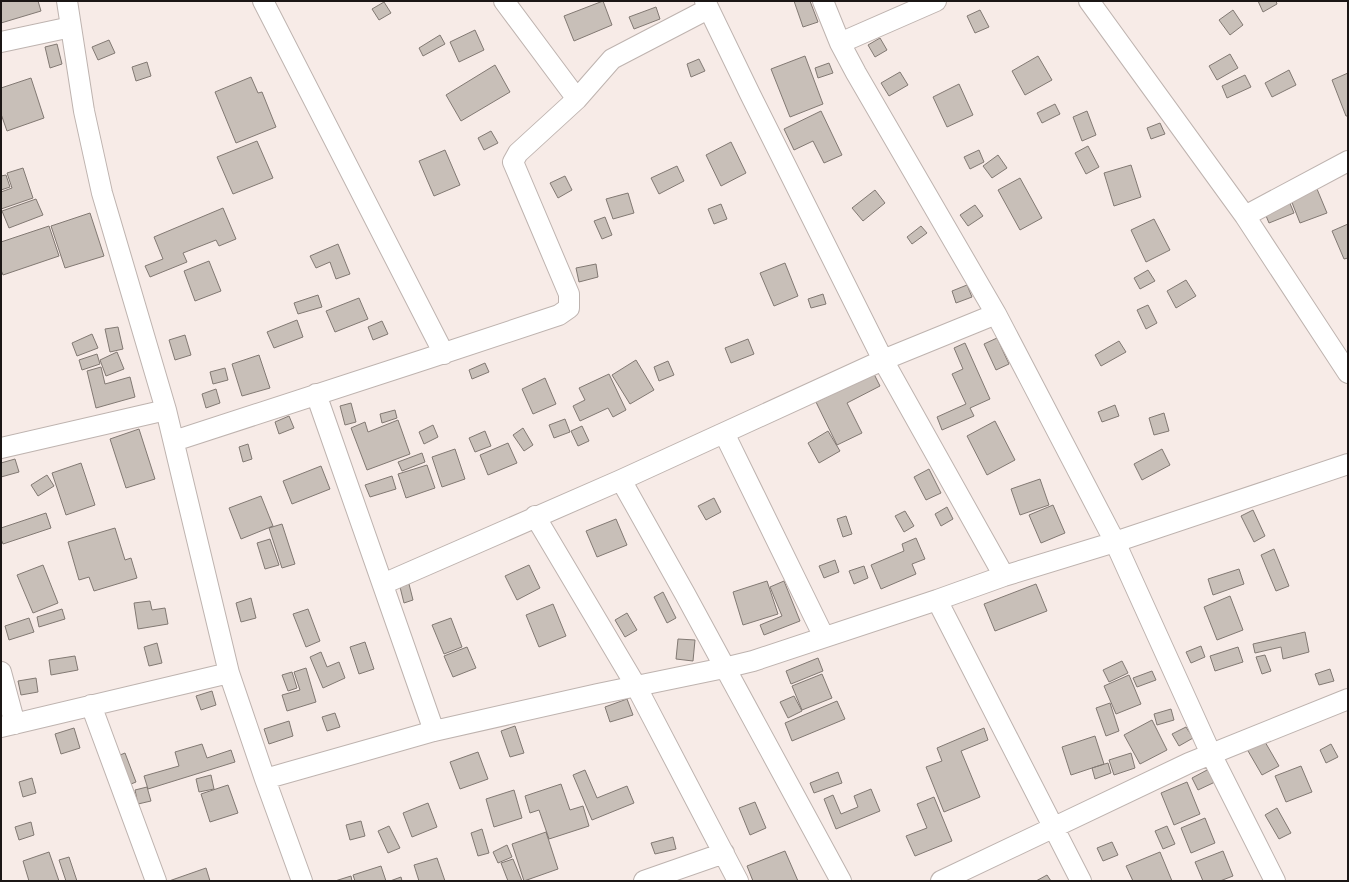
<svg xmlns="http://www.w3.org/2000/svg" width="1349" height="882" font-family="Signika,sans-serif">
  <rect width="100%" height="100%" fill="#f7ebe7"/>
  <path fill="#c8bfb8" stroke="#827973" d="M1,1H38L41,11L1,23Z
    M603,1L612,25L574,41L564,16Z
    M794,1H810L818,22L803,27Z
    M1258,1H1276L1277,4L1263,12Z
    M384,2L391,13L379,20L372,9Z
    M656,7L660,19L634,29L629,17Z
    M980,10L989,27L975,33L967,16Z
    M1233,10L1243,25L1230,35L1219,20Z
    M475,30L484,50L459,62L450,42Z
    M440,35L445,44L423,56L419,48Z
    M880,38L887,50L875,57L868,45Z
    M109,40L115,53L98,60L92,47Z
    M57,44L62,64L50,68L45,47Z
    M1230,54L1238,68L1217,80L1209,66Z
    M805,56L823,104L790,117L771,69Z
    M1038,56L1052,80L1025,95L1012,71Z
    M699,59L705,71L691,77L687,64Z
    M147,62L151,76L136,81L132,67Z
    M829,63L833,73L818,78L815,68Z
    M495,65L510,92L461,121L446,95Z
    M1289,70L1296,85L1272,97L1265,83Z
    M900,72L908,85L889,96L881,83Z
    M1348,73V116H1346L1332,80Z
    M1245,75L1251,87L1227,98L1222,86Z
    M251,77L258,93L262,92L276,127L236,143L215,92Z
    M31,78L44,118L7,131L1,114V88Z
    M959,84L973,115L947,127L933,97Z
    M1055,104L1060,114L1042,123L1037,113Z
    M821,111L842,155L824,163L813,141L794,150L784,129Z
    M1087,111L1096,135L1082,141L1073,117Z
    M1160,123L1165,134L1151,139L1147,128Z
    M491,131L498,143L484,150L478,138Z
    M257,141L273,178L233,194L217,157Z
    M731,142L746,173L721,186L706,155Z
    M1088,146L1099,167L1086,174L1075,153Z
    M445,150L460,185L434,196L419,161Z
    M979,150L984,162L970,169L964,157Z
    M998,155L1007,168L992,178L983,166Z
    M1131,165L1141,197L1114,206L1104,173Z
    M677,166L684,181L659,194L651,178Z
    M23,168L33,198L1,209V192L12,188L7,173Z
    M6,175L10,187L1,190V176Z
    M565,176L572,190L558,198L550,183Z
    M1020,178L1042,218L1020,230L998,190Z
    M1317,189L1327,213L1300,223L1291,200Z
    M875,190L885,203L863,221L852,208Z
    M628,193L634,213L613,219L606,199Z
    M36,199L43,215L9,228L2,211Z
    M1289,201L1294,213L1269,223L1264,211Z
    M721,204L727,219L714,224L708,209Z
    M975,205L983,216L968,226L960,215Z
    M223,208L236,239L219,246L216,240L183,253L187,262L150,277L145,266L163,259L154,237Z
    M90,213L104,256L65,268L51,226Z
    M605,217L612,235L602,239L594,221Z
    M1154,219L1170,250L1146,262L1131,230Z
    M1348,224V258L1344,259L1332,231Z
    M49,226L59,256L3,275L1,270V242Z
    M921,226L927,233L912,244L907,237Z
    M338,244L350,274L336,279L330,262L316,268L310,256Z
    M209,261L221,291L195,301L184,271Z
    M785,263L798,296L774,306L760,273Z
    M596,264L598,277L579,282L576,268Z
    M1148,270L1155,281L1140,289L1134,278Z
    M1186,280L1196,296L1176,308L1167,291Z
    M967,285L972,297L956,303L952,291Z
    M823,294L826,304L811,308L808,299Z
    M318,295L322,307L298,314L294,303Z
    M359,298L368,319L335,332L326,311Z
    M1148,305L1157,323L1146,329L1137,310Z
    M297,320L303,337L274,348L267,332Z
    M382,321L388,334L373,340L368,327Z
    M118,327L123,349L110,352L105,329Z
    M92,334L98,348L77,356L72,343Z
    M185,335L191,355L175,360L169,340Z
    M997,338L1009,364L996,370L984,344Z
    M748,339L754,354L731,363L725,348Z
    M1119,341L1126,352L1101,366L1095,355Z
    M965,343L990,399L970,408L974,416L942,430L937,417L966,404L952,374L963,369L954,348Z
    M117,352L124,369L106,376L100,360Z
    M97,354L100,364L82,370L79,360Z
    M259,355L270,388L242,396L232,364Z
    M636,360L654,390L630,404L612,375Z
    M668,361L674,375L659,381L654,367Z
    M485,363L489,372L472,379L469,370Z
    M101,367L105,384L130,377L135,397L96,408L87,371Z
    M225,368L228,380L213,384L210,372Z
    M609,374L626,410L613,417L608,408L580,421L573,406L585,400L579,388Z
    M874,374L880,386L847,403L862,433L837,445L816,402Z
    M545,378L556,404L533,414L522,389Z
    M216,389L220,403L206,408L202,394Z
    M351,403L356,422L345,425L340,406Z
    M1115,405L1119,416L1102,422L1098,412Z
    M395,410L397,418L382,423L380,414Z
    M1164,413L1169,431L1154,435L1149,418Z
    M289,416L294,428L279,434L275,422Z
    M565,419L570,432L554,438L549,425Z
    M398,420L410,454L367,470L351,428L365,422L368,432Z
    M995,421L1015,460L987,475L967,436Z
    M433,425L438,437L424,444L419,432Z
    M582,426L589,441L578,446L571,431Z
    M523,428L533,445L524,451L513,435Z
    M139,429L155,479L126,488L110,439Z
    M485,431L491,446L475,452L469,438Z
    M828,431L840,451L819,463L808,443Z
    M508,443L517,463L488,475L480,455Z
    M248,444L252,459L243,462L239,447Z
    M455,449L465,479L442,487L432,457Z
    M1162,449L1170,465L1142,480L1134,464Z
    M422,453L425,462L402,471L398,462Z
    M15,459L19,472L1,477V463Z
    M81,463L95,505L66,515L52,473Z
    M427,465L435,488L406,498L398,474Z
    M321,466L330,489L292,504L283,481Z
    M929,469L941,493L926,500L914,477Z
    M47,475L54,486L38,496L31,485Z
    M392,476L396,489L370,497L365,485Z
    M1040,479L1049,505L1020,515L1011,489Z
    M261,496L273,526L241,539L229,508Z
    M714,498L721,512L706,520L698,506Z
    M1053,505L1065,533L1041,543L1029,515Z
    M947,507L953,519L941,526L935,514Z
    M1253,510L1265,536L1254,542L1241,516Z
    M905,511L914,526L904,532L895,516Z
    M46,513L51,528L3,544L1,539V528Z
    M846,516L852,534L843,537L837,519Z
    M616,519L627,545L597,557L586,531Z
    M282,524L295,564L282,568L269,528Z
    M115,528L125,560L131,558L137,578L94,591L89,577L79,580L68,542Z
    M916,538L925,559L912,564L916,574L881,589L871,565L904,551L902,544Z
    M270,539L279,565L265,569L257,543Z
    M1274,549L1289,586L1276,591L1261,555Z
    M835,560L839,572L824,578L819,566Z
    M43,565L58,603L33,613L17,575Z
    M529,565L540,588L517,600L505,576Z
    M864,566L868,578L854,584L849,571Z
    M1239,569L1244,584L1213,595L1208,579Z
    M767,581L778,614L743,625L733,592Z
    M784,581L800,621L764,635L760,625L782,616L770,587Z
    M409,584L413,600L404,603L400,587Z
    M1036,584L1047,611L995,631L984,604Z
    M663,592L676,618L667,623L654,597Z
    M1230,596L1243,630L1217,640L1204,607Z
    M251,598L256,618L241,622L236,603Z
    M150,601L152,610L165,608L168,624L138,629L134,603Z
    M553,604L566,636L539,647L526,615Z
    M62,609L65,619L39,627L37,617Z
    M308,609L320,641L306,647L293,614Z
    M627,613L637,630L625,637L615,620Z
    M29,618L34,632L9,640L5,626Z
    M451,618L462,647L444,654L432,625Z
    M1305,632L1309,652L1283,659L1281,647L1255,653L1253,644Z
    M678,639L695,640L693,661L676,659Z
    M365,642L374,669L359,674L350,647Z
    M157,643L162,663L149,666L144,647Z
    M1201,646L1205,657L1191,663L1186,652Z
    M467,647L476,668L453,677L444,656Z
    M1238,647L1243,662L1215,671L1210,656Z
    M321,652L327,667L339,662L345,678L323,688L310,657Z
    M1265,655L1271,671L1262,674L1256,657Z
    M75,656L78,670L51,675L49,660Z
    M818,658L823,671L791,684L786,671Z
    M1122,661L1128,673L1109,682L1103,670Z
    M306,668L316,702L287,711L282,695L300,690L294,672Z
    M1330,669L1334,681L1319,685L1315,674Z
    M1152,671L1156,680L1137,687L1133,678Z
    M292,672L297,688L288,691L282,675Z
    M822,674L832,698L802,710L792,686Z
    M1129,675L1141,704L1116,714L1104,686Z
    M36,678L38,692L21,695L18,681Z
    M212,691L216,705L201,710L196,696Z
    M794,696L802,711L788,718L780,702Z
    M627,699L633,715L610,722L605,707Z
    M837,701L845,719L792,741L785,723Z
    M1110,703L1119,731L1106,736L1096,708Z
    M1171,709L1174,720L1157,725L1154,714Z
    M335,713L340,727L327,731L322,717Z
    M1152,720L1167,750L1140,764L1124,735Z
    M289,721L293,736L269,744L264,729Z
    M515,726L524,753L510,757L501,731Z
    M1186,727L1193,738L1179,746L1172,734Z
    M74,728L80,748L61,754L55,734Z
    M984,728L988,740L961,751L980,797L944,812L926,767L942,761L937,748Z
    M1261,735L1279,766L1262,775L1244,744Z
    M1095,736L1104,764L1071,775L1062,747Z
    M202,744L207,758L231,750L235,762L148,789L144,776L179,766L175,752Z
    M1331,744L1338,757L1326,763L1320,750Z
    M478,752L488,779L460,789L450,762Z
    M125,753L136,782L126,786L115,757Z
    M1131,753L1135,768L1114,775L1109,760Z
    M1108,763L1111,773L1095,779L1092,768Z
    M1301,766L1312,792L1286,802L1275,776Z
    M1209,769L1215,782L1198,790L1192,778Z
    M585,770L597,798L627,786L634,803L592,820L573,775Z
    M838,772L842,783L814,793L810,783Z
    M211,775L214,789L199,792L196,779Z
    M32,778L36,793L23,797L19,782Z
    M1187,782L1200,814L1174,825L1161,793Z
    M561,784L570,810L583,806L589,826L549,839L539,810L530,813L525,796Z
    M228,785L238,813L210,822L201,794Z
    M147,787L151,801L138,804L135,790Z
    M871,789L880,811L836,829L824,799L833,795L841,814L858,807L854,796Z
    M514,790L522,818L494,827L486,799Z
    M934,797L952,841L915,856L906,836L927,828L917,804Z
    M755,802L766,828L750,835L739,808Z
    M428,803L437,827L412,837L403,813Z
    M1277,808L1291,833L1279,839L1265,815Z
    M1205,818L1215,843L1191,853L1181,828Z
    M361,821L365,836L350,840L346,825Z
    M31,822L34,835L19,840L15,827Z
    M389,826L400,848L388,853L378,831Z
    M1167,826L1175,844L1163,849L1155,831Z
    M482,829L489,853L478,856L471,833Z
    M546,832L558,869L524,881L512,844Z
    M673,837L676,849L655,854L651,843Z
    M1112,842L1118,855L1103,861L1097,848Z
    M507,845L512,857L498,863L493,852Z
    M785,851L798,881H753L747,866Z
    M1223,851L1233,876L1220,881H1203L1195,862Z
    M49,852L59,881H29L23,861Z
    M1160,852L1172,881H1133L1126,866Z
    M69,857L77,881H66L59,860Z
    M437,858L445,881H419L414,865Z
    M513,859L522,881H508L501,863Z
    M381,866L386,881H355L353,875Z
    M206,868L210,881H169Z
    M1047,875L1051,881H1036Z
    M351,876L352,881H335Z
    M401,877L402,881H390Z"/>
  <g fill="none" stroke-linecap="round" stroke-linejoin="round">
    <g stroke="#beb3af" stroke-width="22">
      <path id="street" d="M67,1L84,111L102,193L166,410L229,673
        M263,1L444,354
        M504,1L577,99
        M705,1L750,94L883,360L1004,576
        M823,1L840,43L856,73L996,314L1115,542L1211,754L1275,881
        M1089,1L1245,216L1348,373
        M1,42L71,27
        M840,43L936,1
        M1245,216L1348,161
        M316,394L434,731
        M724,433L824,637
        M174,441C302,399 431,358 559,315L569,308V294L513,162L518,153L577,99L612,59L708,9
        M1,448L166,410
        M621,480L685,594L841,881
        M535,516L636,686L738,881
        M383,584L621,480L883,360L996,314
        M937,600L1081,881
        M1,672L15,724
        M91,705L156,881
        M1,727L229,673L265,779L302,881
        M265,779L434,731L598,694L724,668L753,661L937,600L1004,576L1115,542L1348,464
        M644,881L724,853
        M941,881L1189,763L1348,699"/>
    </g>
    <use href="#street" stroke="#fff" stroke-width="20"/>
  </g>
  <rect width="1349" height="882" fill="none" stroke="#1b1615" stroke-width="4"/>
</svg>
